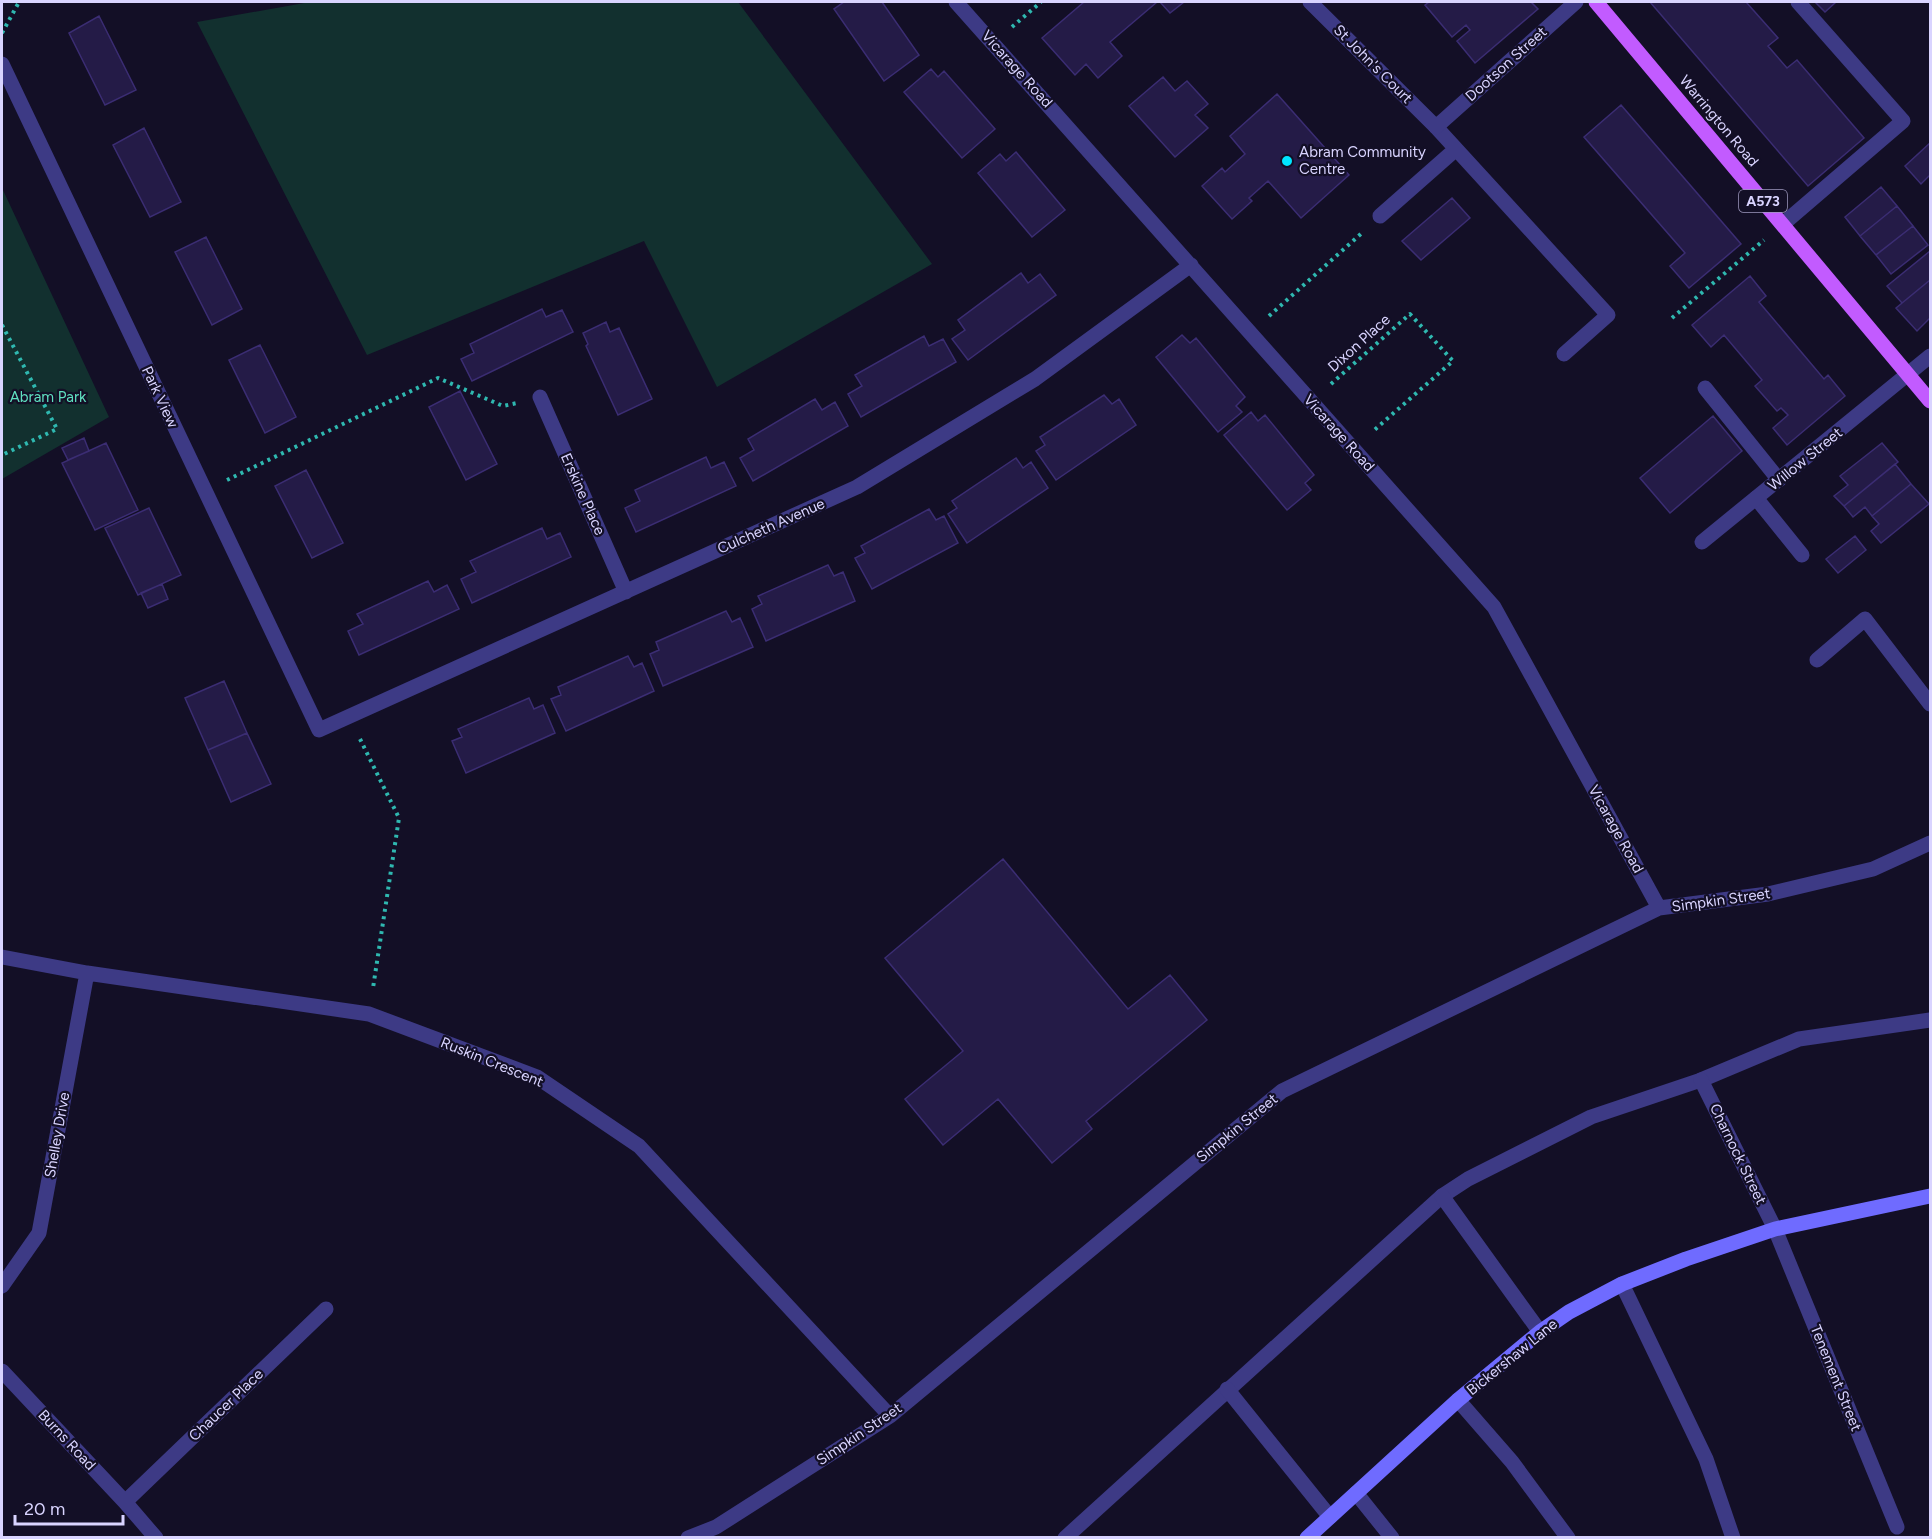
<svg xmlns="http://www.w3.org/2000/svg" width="1932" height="1539" font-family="Figtree,sans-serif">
  <rect width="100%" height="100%" fill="#130f26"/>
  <path fill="#12302f" d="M310,2H738L932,264L717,387L644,241L367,355L197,22Z
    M2,188L109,417L2,479Z"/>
  <path fill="#241b47" stroke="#3b2d73" stroke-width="1.5" d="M844,2H882L919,55L884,81L834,9Z
    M1084,2H1157L1110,42L1122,56L1098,78L1086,64L1075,75L1042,38Z
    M1160,2H1184L1170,13Z
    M1429,2H1531L1538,9L1475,63L1457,41L1470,30L1466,25L1452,37L1425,5Z
    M1650,2H1746L1778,38L1768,46L1787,68L1797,60L1864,138L1808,186Z
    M1815,2H1836L1825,12Z
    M99,16L136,90L105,105L69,33Z
    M931,69L938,77L944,71L995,129L962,158L904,92Z
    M1163,77L1175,91L1187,81L1208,104L1195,115L1208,128L1175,157L1129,106Z
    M1277,94L1349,175L1301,218L1268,181L1249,198L1252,201L1232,219L1202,186L1222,168L1225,172L1245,154L1230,136Z
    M1621,105L1741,244L1689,288L1670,266L1685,253L1584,137Z
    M144,128L181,202L150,217L113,145Z
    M1930,143V175L1921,184L1905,166Z
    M1016,152L1065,210L1032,237L978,173L1000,154L1006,161Z
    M1881,187L1897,206L1860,236L1845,217Z
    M1452,198L1470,218L1421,260L1402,241Z
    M1897,206L1913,226L1876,255L1860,236Z
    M1913,226L1928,245L1891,274L1876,255Z
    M206,237L242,309L212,325L175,252Z
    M1930,251V280L1902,303L1887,286Z
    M1021,273L1028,283L1040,274L1056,295L968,360L952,339L965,330L958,320Z
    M1750,276L1766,296L1759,302L1824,379L1828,375L1845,396L1787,445L1773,428L1788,415L1781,408L1777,411L1755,386L1762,380L1724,335L1711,347L1692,325Z
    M1930,280V318L1917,331L1896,308Z
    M542,309L546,317L562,310L573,332L472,381L461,359L474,353L470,344Z
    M606,322L610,332L619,328L652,399L618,415L586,346L588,344L583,333Z
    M1182,335L1190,343L1196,338L1245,397L1236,406L1242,412L1218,432L1156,357Z
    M924,336L929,346L943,339L956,362L861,417L848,394L862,386L855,375Z
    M260,345L296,417L265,433L229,360Z
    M460,391L497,464L466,480L429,407Z
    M1104,395L1112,404L1119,399L1136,425L1056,480L1036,451L1045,445L1040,437Z
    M815,399L822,410L835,402L848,426L753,481L740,458L754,450L748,439Z
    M1251,412L1258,421L1265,415L1314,475L1305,483L1311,490L1287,510L1224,435Z
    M1713,416L1742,451L1670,513L1640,478Z
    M84,438L89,451L68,460L62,448Z
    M106,443L138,510L95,530L62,463Z
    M1882,443L1898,462L1844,506L1834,496L1848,485L1840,476Z
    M706,457L711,468L724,462L736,486L636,532L625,508L640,501L635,490Z
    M1016,458L1023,468L1031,462L1048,488L967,543L948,514L957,508L952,501Z
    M1895,464L1911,484L1872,516L1865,507L1853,517L1844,506Z
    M306,470L343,543L312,558L275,486Z
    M1911,484L1929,504L1881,543L1871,531L1879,524L1872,516Z
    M149,508L181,575L138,595L105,528Z
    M929,509L936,520L944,516L958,543L872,589L855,558L865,553L861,546Z
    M542,528L547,539L560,533L571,557L472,603L461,579L476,572L470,561Z
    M1855,536L1866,550L1838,573L1826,559Z
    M828,565L834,576L843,572L855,601L766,641L752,609L762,604L758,596Z
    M428,581L434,592L447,585L459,609L359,655L348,631L363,624L357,614Z
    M162,584L168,599L148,608L141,593Z
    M726,611L732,622L740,618L753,647L663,686L650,654L659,650L656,642Z
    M628,656L634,667L642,663L654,691L566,731L551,699L561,695L558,687Z
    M224,681L247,733L208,750L185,698Z
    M529,698L534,709L543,705L555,733L466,773L452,741L462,737L458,729Z
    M247,733L271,784L231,802L208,750Z
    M1003,859L1128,1009L1170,975L1207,1020L1086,1121L1092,1129L1052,1163L998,1099L943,1145L905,1099L963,1051L885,958Z"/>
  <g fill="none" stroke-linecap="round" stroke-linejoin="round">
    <path stroke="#2fb8b0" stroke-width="4" stroke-dasharray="3 4.5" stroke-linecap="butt" d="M1012,27L1041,2
      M2,33L19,2
      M1269,316L1362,233
      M1672,318L1764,240
      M2,325L57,429L2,455
      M1331,384L1410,314L1453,361L1372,432
      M227,480L438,378L503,406L517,403
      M360,739L399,818L373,988"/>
    <path stroke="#3d3a85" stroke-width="15" d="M1436,127L1608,315L1564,354
      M1380,216L1456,149
      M1783,224L1903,121L1798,2
      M1705,388L1779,480
      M1756,498L1802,555
      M1622,1284L1706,1459L1733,1538
      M1458,1400L1512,1462L1568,1538
      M1356,1493L1392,1538
      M1065,1538L1442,1196L1468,1179L1591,1117L1701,1080L1799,1039L1930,1020"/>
    <path stroke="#3d3a85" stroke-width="15" d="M956,2L1494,607L1659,908
      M1310,2L1436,127L1576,2
      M2,64L319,730L857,487L1035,379L1191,265
      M540,397L626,592
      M1702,542L1930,356
      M1817,660L1865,619L1930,704
      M2,957L87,973L369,1014L537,1077L639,1146L890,1416
      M1701,1080L1775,1229L1897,1527
      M1442,1196L1540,1332
      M2,1286L39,1233L87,973
      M2,1371L125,1502L156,1538
      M1227,1389L1330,1517
      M125,1502L326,1309
      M688,1538L716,1527L890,1416L1282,1091L1659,908L1768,894L1873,869L1930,843"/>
    <path stroke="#6f6bff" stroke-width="15" d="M1307,1538L1458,1400L1540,1332L1569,1312L1622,1284L1686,1259L1775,1229L1930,1196"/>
    <path stroke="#c25bff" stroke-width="15" d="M1596,2L1930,401"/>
  </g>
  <circle fill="#00e5ff" stroke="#130f26" stroke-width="2" cx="1287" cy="161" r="6"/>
  <g text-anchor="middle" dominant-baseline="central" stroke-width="4.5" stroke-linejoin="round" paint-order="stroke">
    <rect fill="#130f26" stroke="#9e99be" stroke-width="1.5" x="1739" y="190" width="48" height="22" rx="4.5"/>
    <g font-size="14" font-weight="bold" fill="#d9d4ff">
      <text x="1763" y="201">A573</text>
    </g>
    <g font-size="15" fill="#d9d4ff" stroke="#130f26">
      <text transform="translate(1373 64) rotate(45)">St John's Court</text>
      <text transform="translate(1506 64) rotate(-42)">Dootson Street</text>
      <text transform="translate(1017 69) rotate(48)">Vicarage Road</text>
      <text transform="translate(1719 121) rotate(50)">Warrington Road</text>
      <text transform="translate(1359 343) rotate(-42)">Dixon Place</text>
      <text transform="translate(160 397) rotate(65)">Park View</text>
      <text transform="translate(1339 433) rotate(48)">Vicarage Road</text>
      <text transform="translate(1805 459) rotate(-39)">Willow Street</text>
      <text transform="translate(583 494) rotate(66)">Erskine Place</text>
      <text transform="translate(771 526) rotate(-24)">Culcheth Avenue</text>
      <text transform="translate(1616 829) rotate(61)">Vicarage Road</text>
      <text transform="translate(1721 900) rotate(-8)">Simpkin Street</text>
      <text transform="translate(492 1062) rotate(22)">Ruskin Crescent</text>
      <text transform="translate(1237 1128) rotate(-39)">Simpkin Street</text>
      <text transform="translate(57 1135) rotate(-80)">Shelley Drive</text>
      <text transform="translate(1738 1154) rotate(64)">Charnock Street</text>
      <text transform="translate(1512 1357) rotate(-39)">Bickershaw Lane</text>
      <text transform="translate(1836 1378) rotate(68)">Tenement Street</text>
      <text transform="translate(226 1405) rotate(-44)">Chaucer Place</text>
      <text transform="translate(859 1434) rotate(-34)">Simpkin Street</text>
      <text transform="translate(67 1440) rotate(47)">Burns Road</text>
    </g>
    <g font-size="15" fill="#d9d4ff" stroke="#130f26" text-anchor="start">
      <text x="1299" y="152">Abram Community<tspan x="1299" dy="17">Centre</tspan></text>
    </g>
    <g font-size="15" fill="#5fe0c0" stroke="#130f26">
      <text x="48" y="397">Abram Park</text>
    </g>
  </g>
  <rect width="1932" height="1539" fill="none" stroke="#d9d4ff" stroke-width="6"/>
  <path d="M15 1515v9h108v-9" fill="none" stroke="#d9d4ff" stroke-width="3"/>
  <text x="24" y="1515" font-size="18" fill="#d9d4ff" stroke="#130f26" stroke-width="4.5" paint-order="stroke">20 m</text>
</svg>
